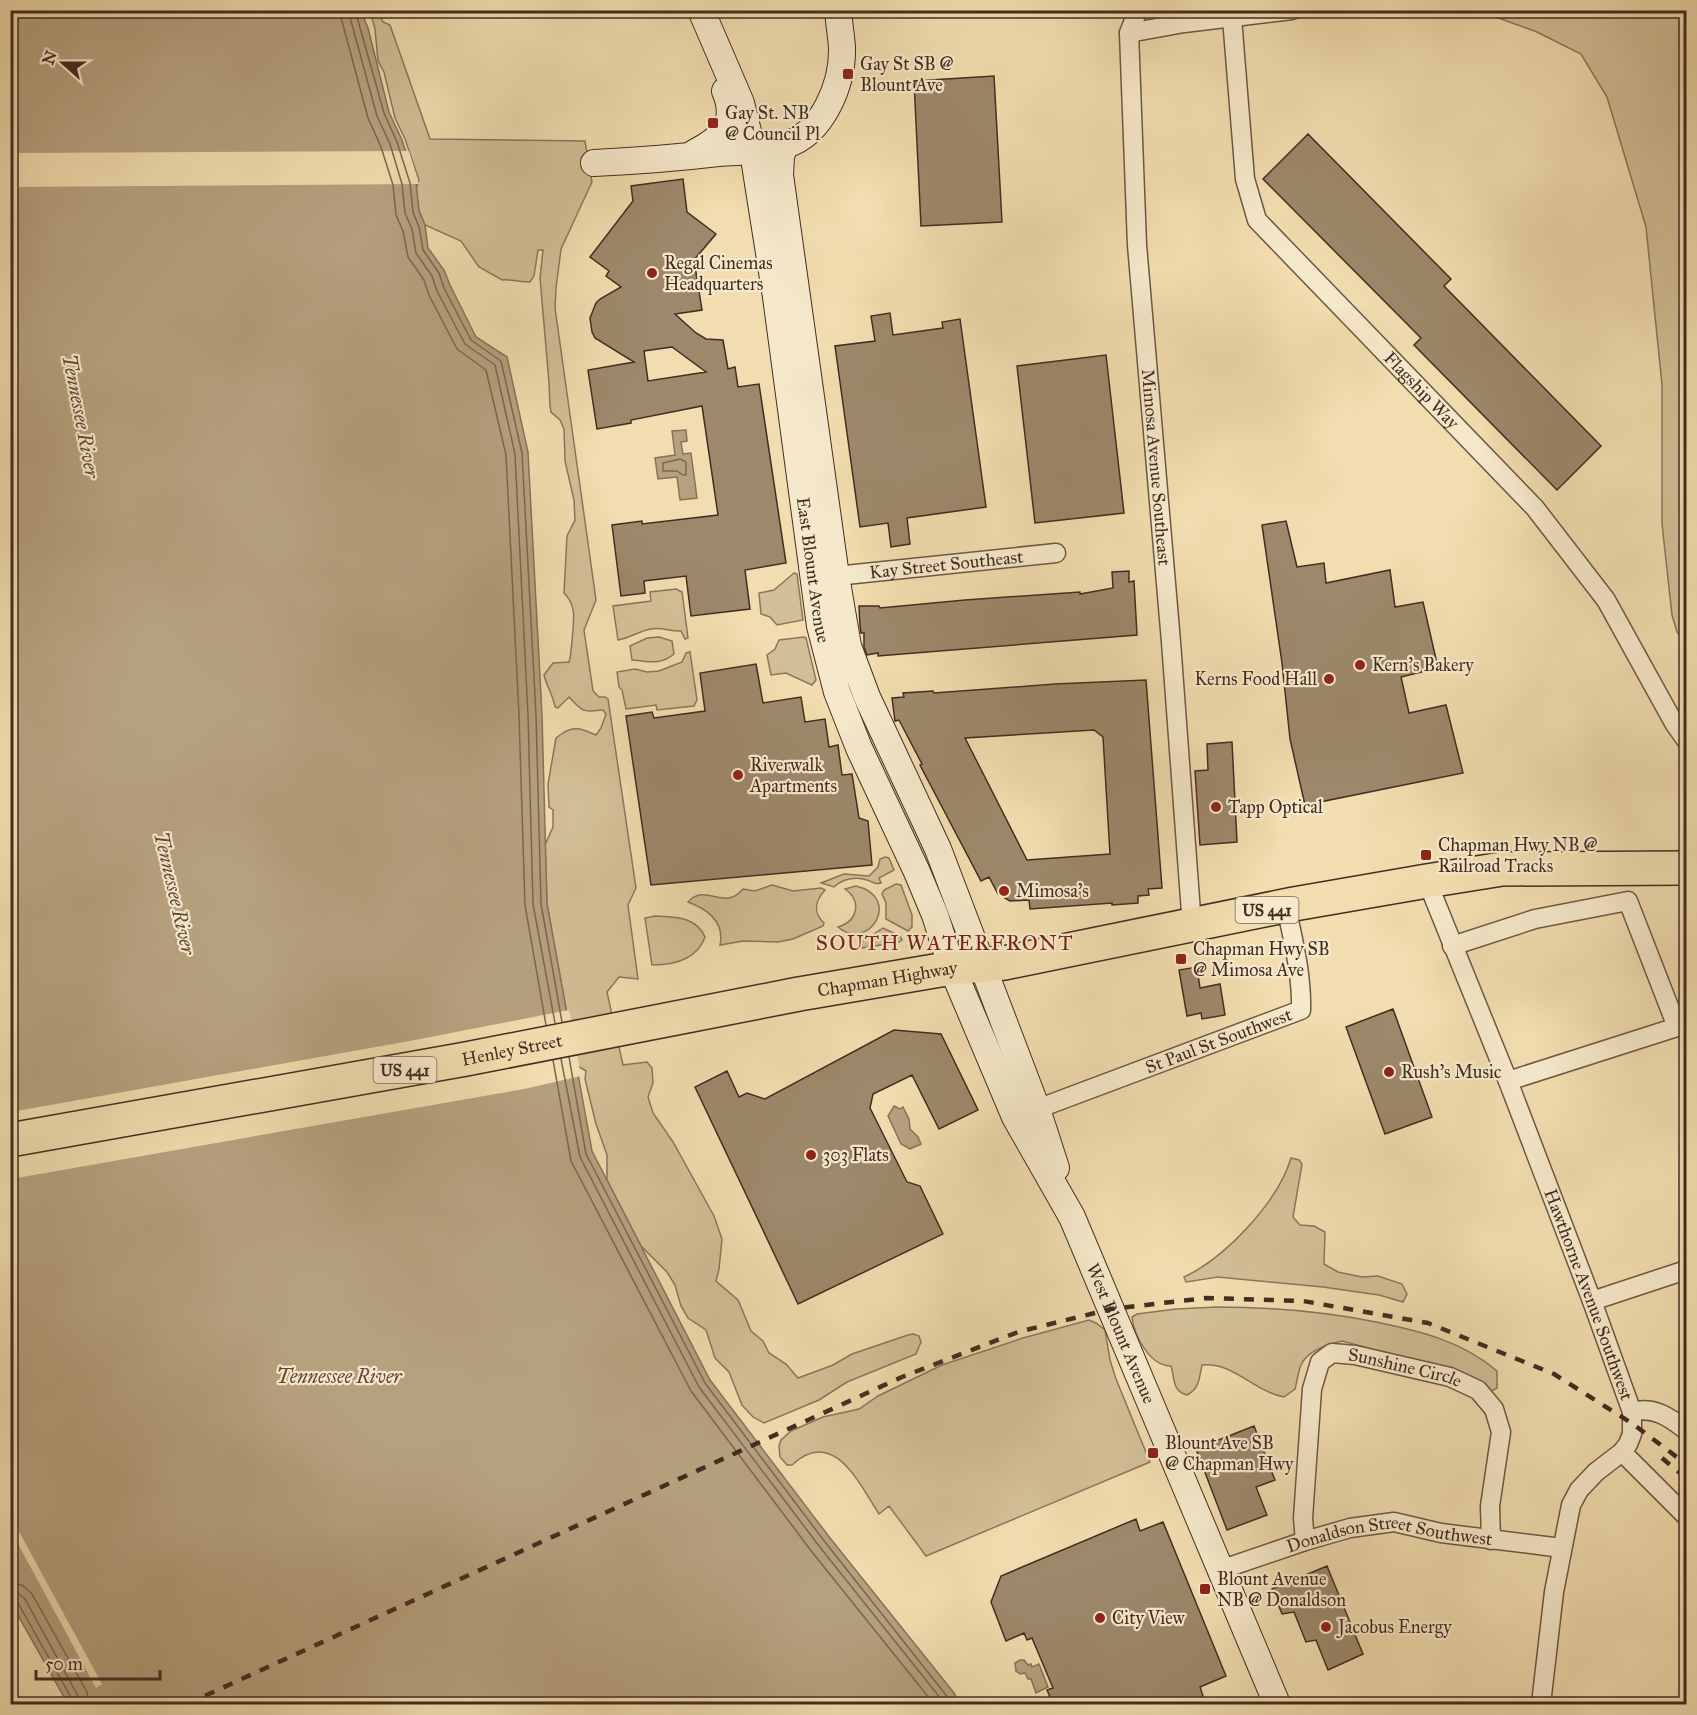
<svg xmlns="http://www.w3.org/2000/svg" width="1697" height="1715" font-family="'IM FELL Great Primer',serif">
  <rect width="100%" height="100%" fill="#f1ddaf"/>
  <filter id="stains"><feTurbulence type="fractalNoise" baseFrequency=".00333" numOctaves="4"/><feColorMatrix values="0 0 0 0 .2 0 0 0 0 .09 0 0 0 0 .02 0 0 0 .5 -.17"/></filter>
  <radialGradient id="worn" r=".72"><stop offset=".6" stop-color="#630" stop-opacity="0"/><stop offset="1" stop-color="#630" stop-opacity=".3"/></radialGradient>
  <path fill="#d3bf97" stroke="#8b765c" stroke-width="1.5" d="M370,11H378L383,22L390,25L430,139L585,141L592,182L561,249L556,288L555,308L596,600L584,630L593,691L599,697H605L608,699L636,888L628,905L638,979L619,977L607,992L623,1065L647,1062L652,1068L653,1083L648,1097L653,1113L673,1142L714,1216L722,1239L719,1269L716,1281L738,1300L751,1331L763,1341L769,1353L786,1364L798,1378L833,1365L852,1354L908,1335L913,1334L919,1336L921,1342L916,1354L847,1382L819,1400L764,1423L753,1417L742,1405L729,1372L715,1358L706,1330L688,1318L681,1306L675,1285L667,1272L641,1246L607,1180V1155L596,1124L585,1079L586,1071L576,1065L547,904L545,845L553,827V810L549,807L548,784L556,738C572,724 579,728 596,735L601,728L606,714L603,710C582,712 584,713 569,697L558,708L555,707C553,695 547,687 544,675L553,663L569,662C571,657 575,614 573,610C572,604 568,597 564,593L567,536L575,520L574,500L565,461L564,429L560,420L551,412L550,406L549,382L540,278L543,250H538L534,276L530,282C522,282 508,279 502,280L479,267L461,241L425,225L419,211L416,189L419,180L405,139L395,118L384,72L378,61L375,29Z
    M1479,11H1686V646L1677,632L1672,615L1662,524V385L1646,227L1607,97L1581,54L1537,32Z
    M794,573L797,574L803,620L777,625L770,617L761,614L759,593L774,590Z
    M676,589L682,592L688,638L685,639L681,631C671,632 662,627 651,629C639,631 630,638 618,640L613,606L651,601L650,592Z
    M659,637L672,641L674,654C660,666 648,661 632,660L630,646L647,638Z
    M804,637L806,638L816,680L812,685L786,673L771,675L767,655L775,649L779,640Z
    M690,652L697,700L694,706L657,710L656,705L626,709L622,690L619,687L617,672L635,669L647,672L659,671L682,662L686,653Z
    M885,857L889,858L894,870L879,878L881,883C874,885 873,882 867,880C856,876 842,879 834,887L821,883L844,874L869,876L878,867L880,859Z
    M896,884L901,885L912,915V927L908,931L886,919V903L882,894L884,890Z
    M772,885L793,891L821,888L825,890C815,901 813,913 824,923L823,926L793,939L778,942L743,941L720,945C725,921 707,909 688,902C706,882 724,912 743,889L755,891Z
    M856,886C903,897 869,953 838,927C858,921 862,901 845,889Z
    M655,916C674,917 696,916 705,937C697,959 674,965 652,965L645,918Z
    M883,928L900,936L902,940L899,942L862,948V942Z
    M1291,1158L1299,1160L1302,1164L1293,1217L1300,1225L1314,1226L1325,1232L1324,1264L1338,1272L1362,1277L1378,1276L1402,1284L1407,1294L1403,1302L1379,1295L1323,1287L1218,1277L1186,1282L1184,1277C1225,1258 1278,1202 1291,1158Z
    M1217,1307C1273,1307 1321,1311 1376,1322C1420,1331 1462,1341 1497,1371V1388L1490,1392L1414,1360L1342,1341C1329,1344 1307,1351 1301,1365C1298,1372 1297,1382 1295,1389L1284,1397C1253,1391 1234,1362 1202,1365C1199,1378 1200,1388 1187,1395C1172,1391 1175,1379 1171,1366C1150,1366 1134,1336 1132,1317L1137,1314L1176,1309Z
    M1089,1320L1096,1323L1105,1330L1110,1360L1116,1379L1150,1462L926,1556L889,1506L879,1514C859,1483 833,1426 792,1465H787L780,1457L779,1446L781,1440L791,1431L823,1417L859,1409L878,1396L942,1365L1023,1338Z"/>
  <path fill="#b6a17f" stroke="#887259" stroke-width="1.5" d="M10,11H361L368,28L389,112L402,140L416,182L419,211L425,225L428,248L444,270L450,285L476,337L507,357L528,452L542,715L547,904L592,1151L710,1380L830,1538L954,1693L960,1704H68L10,1601Z
    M686,430L687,441L681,442L683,454L691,453L697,498L680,500L677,477L658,479L655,458L675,455L672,431Z
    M894,1106L900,1109L903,1107L909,1119L910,1129L918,1137L921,1144L910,1149L901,1144L888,1116Z
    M1020,1660H1024L1028,1665L1031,1664L1032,1667L1039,1664L1048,1687L1036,1693L1031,1679H1028L1025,1673L1020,1674L1016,1671L1015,1663Z"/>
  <path fill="#f1ddaf" d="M409,151L419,184L11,187V153Z
    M569,1010L581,1076L524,1089L11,1179V1112L415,1040Z
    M11,1517L102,1684L96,1688L11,1531Z"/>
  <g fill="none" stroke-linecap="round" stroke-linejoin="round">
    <path stroke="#7c6650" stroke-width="1.5" d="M339,10L368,118L381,147L393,185L396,215L403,231L408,257L424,280L429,295L457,349L486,370L506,455L519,716L525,905L546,1025
      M348,10L377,116L390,144L402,184L405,213L412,229L416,253L432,276L437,291L465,344L495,365L515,454L528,715L533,904L555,1023
      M355,10L384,113L397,142L410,183L413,212L419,227L423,250L439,273L444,288L471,340L501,361L522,453L536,715L541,904L562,1022
      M680,459L686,462V475H683L677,471H663V463Z
      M569,1057L586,1154L705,1383L825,1542L953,1704
      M561,1059L580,1157L699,1387L819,1546L945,1704
      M553,1060L571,1161L691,1391L812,1552L934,1704
      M10,1583L22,1585L32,1594L87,1692L89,1704
      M10,1592L18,1593L25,1599L78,1696L80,1704
      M10,1599L18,1603L72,1699L73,1704"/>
  </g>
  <path fill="#9d886b" stroke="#432c21" stroke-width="1.5" fill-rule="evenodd" d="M994,76L1002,222L921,226L914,81Z
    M1308,134L1451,279L1444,286L1601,446L1557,490L1414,345L1421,338L1263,179Z
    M683,179L687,212L716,234L694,260L702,310L675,314L696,333L706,339L723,340L728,369L735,367L738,387L759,384L786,563L745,570L750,609L691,616L686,576L644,581L645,593L621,596L612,525L642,521V524L718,515L702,406L631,420V423L597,429L588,370L634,362L595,338L592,332L590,318L596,303L600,299L621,287L606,276L609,271L590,257L633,201L631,186ZM672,347L706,372L648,381L644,351Z
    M890,313L893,335L943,328L942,322L960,319L986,507L907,518L910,544L891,547L888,523L860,527L835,346L875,341L871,316Z
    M1106,355L1124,513L1035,523L1017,366Z
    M1286,521L1297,567L1324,563L1326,583L1390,570L1395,607L1423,602L1438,668L1401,677L1409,713L1446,705L1463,773L1305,805L1290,739L1282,663L1262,525Z
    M1129,571V582L1134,581L1137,635L878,656V653L867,655L864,647V633H861L860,626L859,606H879L880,608L965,600L1080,592V594L1113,588L1112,572Z
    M756,664L763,703L801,697L805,722L825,719L829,747L838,745L842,775L852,774L859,818L868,821L872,865L651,885L626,716L652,712L654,718L705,711L700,673Z
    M1146,680L1162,888L1148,889L1149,895L1138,896V903L1112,905V903L1030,909L1029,900L1010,901L998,894L989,877L981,881L920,765L922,764L899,720L895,721L892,698L904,697L903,693L933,691L934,693L1055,684ZM1094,730L1103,737L1110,854L1027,860L965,738Z
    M1232,742L1237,842L1200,845L1195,771L1208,770L1207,744Z
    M1197,967L1200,988L1220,984L1225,1015L1202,1019L1201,1013L1187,1016L1179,970Z
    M1393,1009L1432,1117L1385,1134L1346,1027Z
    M894,1030L941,1034L978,1110L939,1129L912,1075L873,1094L870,1108L907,1182L920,1186L943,1234L798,1304L695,1087L727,1071L739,1097L747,1093L765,1099Z
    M1254,1426L1275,1480L1256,1487L1267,1515L1227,1530L1196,1449Z
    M1136,1519L1140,1531L1163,1522L1226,1676L1200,1687L1204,1699L1191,1704H1053L1047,1690L1053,1688L1032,1638L1027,1640L1024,1633L1006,1641L991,1602L1001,1576Z
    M1327,1566L1363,1654L1328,1670L1316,1640L1306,1642L1294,1612L1282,1614L1272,1589Z"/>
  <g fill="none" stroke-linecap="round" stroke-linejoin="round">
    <g stroke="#6e5844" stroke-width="21">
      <g id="street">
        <path id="s1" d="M1138,10L1129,33L1137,245L1171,642L1192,926"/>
        <path id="s2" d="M1232,18L1245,179L1257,220L1535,508L1606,600L1674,723L1686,740"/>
        <path d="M1129,33L1184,23L1292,10"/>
        <path id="s3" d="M836,576L1056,553"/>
        <path id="s4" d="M1427,881L1508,1081L1592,1301L1632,1412V1434L1628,1444L1622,1452L1596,1472L1579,1490L1571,1505L1554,1592L1541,1704"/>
        <path d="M1452,946L1535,919L1628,901L1677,1027L1508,1081"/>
        <path id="s5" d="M1037,1109L1301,1010C1302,975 1293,940 1286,906"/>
        <path d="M1592,1301L1686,1270"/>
        <path d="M1632,1412C1654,1406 1669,1417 1686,1430"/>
        <path d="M1622,1452L1686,1516"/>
        <path id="s6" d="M1305,1541L1303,1518L1312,1389L1320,1362L1332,1353L1355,1355L1450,1377L1478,1390L1494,1409L1501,1432L1490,1506L1491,1540"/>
        <path id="s7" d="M1220,1570L1305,1541L1350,1528L1394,1522L1441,1533L1562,1548"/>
      </g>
    </g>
    <g stroke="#432c21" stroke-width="28">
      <g id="secondary">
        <path id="s8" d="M701,10L741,103L753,152L776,297L820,626L837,692L859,748L917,872L935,915L952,968L1015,1117L1072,1217L1277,1704"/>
        <path d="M784,146L781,157L780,175L836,576L848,646L867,697L938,849L1037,1109L1056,1168"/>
        <path d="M694,153C721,139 739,124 725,91"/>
        <path d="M594,163C635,161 676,158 718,153C740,151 764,153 786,145C823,133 843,84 842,47C841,35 839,23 838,10"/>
      </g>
    </g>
    <g stroke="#432c21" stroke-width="36">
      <g id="highway">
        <path id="s9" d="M10,1140L466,1059L799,994L952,968L1004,963L1294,904L1427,881L1502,869L1686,868"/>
      </g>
    </g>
    <use href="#street" stroke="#f6e9cb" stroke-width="18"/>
    <use href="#secondary" stroke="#f6e9cb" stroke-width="26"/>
    <use href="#highway" stroke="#f1ddaf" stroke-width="33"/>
    <path stroke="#432c21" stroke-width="4.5" stroke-dasharray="10 10" stroke-linecap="butt" d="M1662,1458L1686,1478
      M10,1686L23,1704
      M187,1704L902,1377L1018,1332L1111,1309L1206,1298L1303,1301L1428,1323L1554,1374L1633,1424L1686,1464"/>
  </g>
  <g fill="#8f2418" stroke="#f6e9cb" stroke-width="2">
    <rect x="842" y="68" width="12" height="12" rx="3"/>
    <rect x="707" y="117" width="12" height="12" rx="3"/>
    <circle cx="652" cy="273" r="6"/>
    <circle cx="1360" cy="665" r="6"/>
    <circle cx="1329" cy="679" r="6"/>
    <circle cx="738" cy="775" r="6"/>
    <circle cx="1216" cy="807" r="6"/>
    <rect x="1420" y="849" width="12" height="12" rx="3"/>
    <circle cx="1004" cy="891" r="6"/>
    <rect x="1175" y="953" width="12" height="12" rx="3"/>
    <circle cx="1389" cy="1072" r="6"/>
    <circle cx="811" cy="1155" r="6"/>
    <rect x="1147" y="1447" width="12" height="12" rx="3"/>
    <rect x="1199" y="1583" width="12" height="12" rx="3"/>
    <circle cx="1100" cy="1618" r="6"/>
    <circle cx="1326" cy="1627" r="6"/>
  </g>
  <g text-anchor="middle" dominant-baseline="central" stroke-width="4.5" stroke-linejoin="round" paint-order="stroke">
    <g fill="#f6e9cb" stroke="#796554" stroke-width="1.5">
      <rect x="1235.5" y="897" width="63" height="26" rx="4.5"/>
      <rect x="373.5" y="1057" width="63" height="26" rx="4.5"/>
    </g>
    <g font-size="16" font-weight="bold" fill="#432c21">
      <text x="1267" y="910">US 441</text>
      <text x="405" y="1070">US 441</text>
    </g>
    <g font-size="18" fill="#432c21" stroke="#f6e9cb" text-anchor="start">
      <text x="860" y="64">Gay St SB @<tspan x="860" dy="21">Blount Ave</tspan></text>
      <text x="725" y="113">Gay St. NB<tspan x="725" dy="21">@ Council Pl</tspan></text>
      <text x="664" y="263">Regal Cinemas<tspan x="664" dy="21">Headquarters</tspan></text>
      <text x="1372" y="665">Kern's Bakery</text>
      <text x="1317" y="679" text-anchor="end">Kerns Food Hall</text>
      <text x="750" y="765">Riverwalk<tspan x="750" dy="21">Apartments</tspan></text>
      <text x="1228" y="807">Tapp Optical</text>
      <text x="1438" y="845">Chapman Hwy NB @<tspan x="1438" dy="21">Railroad Tracks</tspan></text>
      <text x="1016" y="891">Mimosa's</text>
      <text x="1193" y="949">Chapman Hwy SB<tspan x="1193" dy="21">@ Mimosa Ave</tspan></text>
      <text x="1401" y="1072">Rush's Music</text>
      <text x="823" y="1155">303 Flats</text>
      <text x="1165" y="1443">Blount Ave SB<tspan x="1165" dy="21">@ Chapman Hwy</tspan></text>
      <text x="1217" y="1579">Blount Avenue<tspan x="1217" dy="21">NB @ Donaldson</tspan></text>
      <text x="1112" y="1618">City View</text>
      <text x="1338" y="1627">Jacobus Energy</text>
    </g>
    <g font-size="18" fill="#432c21" stroke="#f6e9cb">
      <text stroke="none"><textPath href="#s2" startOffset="441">Flagship Way</textPath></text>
      <text stroke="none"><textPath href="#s1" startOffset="460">Mimosa Avenue Southeast</textPath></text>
      <text stroke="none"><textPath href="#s3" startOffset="111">Kay Street Southeast</textPath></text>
      <text stroke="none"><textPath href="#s8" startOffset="574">East Blount Avenue</textPath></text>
      <text stroke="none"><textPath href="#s9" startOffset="892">Chapman Highway</textPath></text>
      <text stroke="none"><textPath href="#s5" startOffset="194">St Paul St Southwest</textPath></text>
      <text stroke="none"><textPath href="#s9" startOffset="510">Henley Street</textPath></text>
      <text stroke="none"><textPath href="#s4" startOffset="444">Hawthorne Avenue Southwest</textPath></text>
      <text stroke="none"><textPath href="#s8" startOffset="1401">West Blount Avenue</textPath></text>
      <text stroke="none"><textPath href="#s6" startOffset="270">Sunshine Circle</textPath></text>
      <text stroke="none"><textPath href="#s7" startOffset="176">Donaldson Street Southwest</textPath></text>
    </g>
    <g font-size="20" font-style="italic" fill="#604938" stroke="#f6e9cb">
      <text transform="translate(81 416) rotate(79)">Tennessee River</text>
      <text transform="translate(175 893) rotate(77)">Tennessee River</text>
      <text x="339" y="1376">Tennessee River</text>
    </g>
    <g font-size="21" letter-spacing="1.5" fill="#7a1f14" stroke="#f6e9cb">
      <text x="945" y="943">SOUTH WATERFRONT</text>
    </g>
  </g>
  <rect width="1697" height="1715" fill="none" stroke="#f1ddaf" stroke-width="36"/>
  <rect x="12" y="12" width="1673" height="1691" fill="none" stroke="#432c21" stroke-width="3"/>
  <rect x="18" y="18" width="1661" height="1679" fill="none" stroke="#432c21" stroke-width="1.5"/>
  <g transform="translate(63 63) rotate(291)" stroke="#f6e9cb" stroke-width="4.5" paint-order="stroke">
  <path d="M0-4.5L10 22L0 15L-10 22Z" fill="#432c21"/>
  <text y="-9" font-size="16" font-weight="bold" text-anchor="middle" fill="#432c21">N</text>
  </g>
  <path d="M36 1670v9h124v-9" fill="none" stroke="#432c21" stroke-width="3"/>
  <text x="45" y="1670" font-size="18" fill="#432c21" stroke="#f6e9cb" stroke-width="4.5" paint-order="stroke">50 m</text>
  <rect width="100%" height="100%" filter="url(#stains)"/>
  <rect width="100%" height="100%" fill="url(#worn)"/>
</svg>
